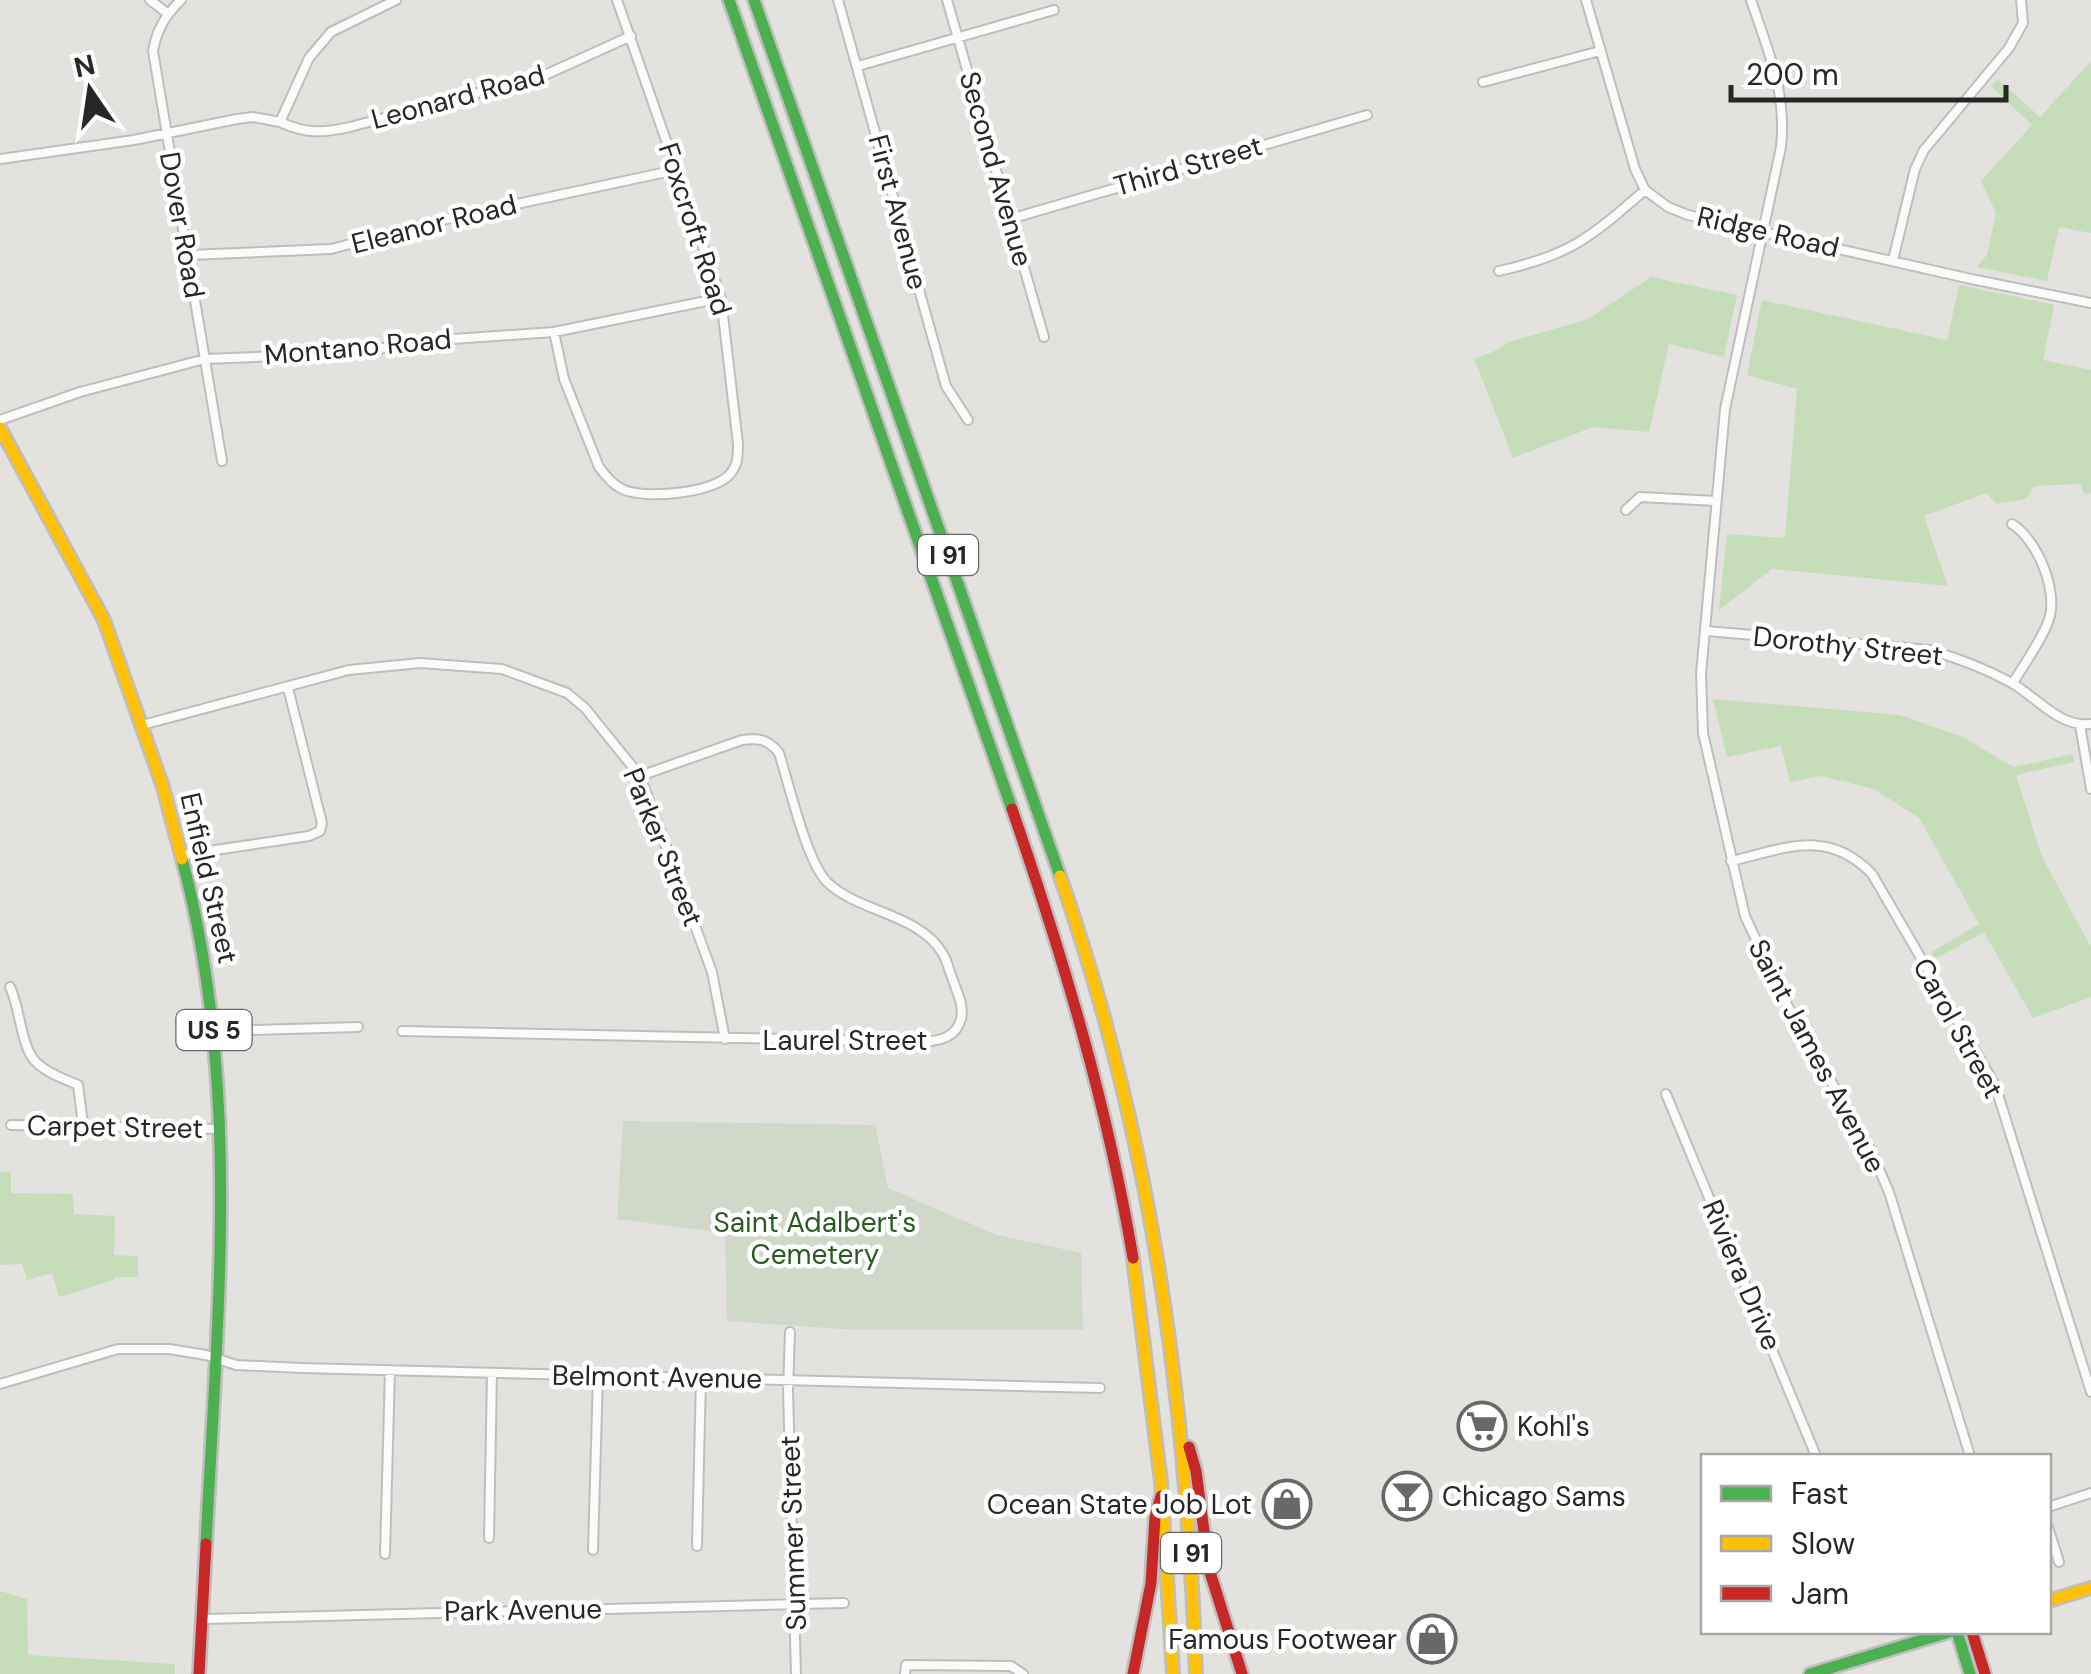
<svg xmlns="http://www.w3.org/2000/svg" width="2091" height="1674" font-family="'DM Sans',sans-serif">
  <rect width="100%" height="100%" fill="#e4e2de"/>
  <path fill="#c6ddba" d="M2091,61V233L2059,227L2047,281L1977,267L1987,255L1996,213L1981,181L2032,125L1991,86L1998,79L2040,117Z
    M1651,277L1737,295L1724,357L1669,344L1649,432L1593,427L1513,458L1474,358L1491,353L1509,342L1588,319Z
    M1959,285L2054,305L2043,360L2091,370V493L2085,495L2080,484L2034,486L2026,499L1997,504L1986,493L1924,516L1948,586L1772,569L1719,610L1727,534L1785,538L1797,389L1747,375L1762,300L1947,340Z
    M1713,699L1900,715L1963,737L2013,767L2073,754L2074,762L2016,775L2042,857L2091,947V997L2033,1018L1984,932L1935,959L1931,952L1979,924L1919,818L1874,789L1821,776L1790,782L1781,746L1727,757Z
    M0,1172H11V1193L73,1194L74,1214L115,1216L114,1255L138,1256V1277H115L114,1280L59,1297L52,1273L27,1280L22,1264L0,1265Z
    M0,1591L27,1599L28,1655L175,1664V1674H0Z"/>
  <path fill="#d0d8c7" d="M623,1121L875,1125L888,1188L997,1235L1081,1253L1083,1330H857L727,1321L725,1233L617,1219Z"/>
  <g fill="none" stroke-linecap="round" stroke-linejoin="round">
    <g stroke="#bfbebf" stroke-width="12">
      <path id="street" d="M150,0L167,13
        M181,0C165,16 157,29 153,51L222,461
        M838,0L946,386L968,420
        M947,0L1044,337
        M1586,0L1635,169L1645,190L1668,207L1688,215L1971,279L2091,303
        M1751,0C1768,51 1787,92 1781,147L1725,409L1701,674L1703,733L1745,916L1782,996L1871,1151L1889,1192L1970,1456
        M858,66L1054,10
        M1483,82L1600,51
        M280,122C306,134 323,133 350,127L545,75L631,36
        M0,159L134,140L237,119L253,117L280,122L309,58L331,32L396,0
        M1010,219L1367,115
        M189,255L331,249L442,220L676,170
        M1893,260L1915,169L1924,150L2009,48L2023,23L2021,0
        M1499,271C1571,255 1591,237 1645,190
        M554,332L564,379L599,467C606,476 612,484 622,489C644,500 715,493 730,474C738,465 738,455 738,444L721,298L617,0
        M0,420L80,392L205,359L351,353L438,340L554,332L721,298
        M1626,510L1640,497L1716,501
        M2012,524C2037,539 2060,593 2048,622C2040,643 2024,664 2013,683
        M1706,631L1929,650C1958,658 1984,668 2010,682C2036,696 2059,728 2091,724
        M142,725L349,670L420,663L502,669L567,693L585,708L640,776L712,972L725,1039
        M2080,725L2091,789
        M182,855L309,836L320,831L322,823L288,688
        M1731,861C1786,848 1828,828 1872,874L1995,1085L2091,1392
        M10,987C20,1007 21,1048 36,1062C47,1073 64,1079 78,1085L83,1125
        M214,1031L358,1027
        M402,1031L925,1042C942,1040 956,1037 961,1019C964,1006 958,995 954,983C950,974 948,963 943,954C919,913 859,913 827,882C806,860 789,784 779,753C768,739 759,738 742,740L640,776
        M1666,1094L1816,1456
        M11,1125L220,1129
        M790,1332L788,1391L796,1674
        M0,1384L118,1349H169L206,1355L236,1365L301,1368L1100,1388
        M2048,1507L2091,1493
        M2048,1527L2059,1562
        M489,1538L492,1373
        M697,1546L701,1377
        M593,1550L598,1375
        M385,1554L390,1370
        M203,1619L844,1603
        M905,1674L906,1665L1011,1666L1023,1674"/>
    </g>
    <g stroke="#bfbebf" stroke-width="16">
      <path id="fast" d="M729,0L1012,809
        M754,0L1060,876
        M182,859C242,1083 217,1316 206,1544
        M1957,1632L1970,1674
        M1810,1674L1949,1632"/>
    </g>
    <g stroke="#bfbebf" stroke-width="16">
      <path id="slow" d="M0,428L104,620L163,787L182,859
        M1060,876C1152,1140 1186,1395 1196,1674
        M1133,1258L1161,1482L1173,1674
        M2048,1601L2091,1588"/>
    </g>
    <g stroke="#bfbebf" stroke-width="16">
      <path id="jam" d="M1012,809C1063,957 1107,1104 1133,1258
        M1189,1447L1196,1471L1209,1569L1242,1674
        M1972,1632L1985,1674
        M199,1674L206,1544
        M1133,1674L1151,1583L1155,1518L1161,1496"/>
    </g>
    <use href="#street" stroke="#fbfbfa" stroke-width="8"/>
    <use href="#fast" stroke="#4caf50" stroke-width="11"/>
    <use href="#slow" stroke="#ffc107" stroke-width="11"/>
    <use href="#jam" stroke="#c62828" stroke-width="11"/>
  </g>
  <defs>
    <g id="supermarket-ring" transform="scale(2.5)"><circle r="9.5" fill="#fff" stroke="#696867" stroke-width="1.5"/><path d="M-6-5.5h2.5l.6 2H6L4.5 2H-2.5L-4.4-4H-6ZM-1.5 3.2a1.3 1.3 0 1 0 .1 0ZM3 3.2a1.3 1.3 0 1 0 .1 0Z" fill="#696867"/></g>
    <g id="bar-ring" transform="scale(2.5)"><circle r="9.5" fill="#fff" stroke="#696867" stroke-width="1.5"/><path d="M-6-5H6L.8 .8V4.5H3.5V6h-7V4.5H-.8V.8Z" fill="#696867"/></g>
    <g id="shop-ring" transform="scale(2.5)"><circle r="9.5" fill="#fff" stroke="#696867" stroke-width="1.5"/><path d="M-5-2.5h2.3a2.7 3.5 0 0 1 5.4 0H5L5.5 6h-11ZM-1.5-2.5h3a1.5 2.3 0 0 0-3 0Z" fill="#696867"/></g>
  </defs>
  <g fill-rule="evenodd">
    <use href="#supermarket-ring" x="1482" y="1426"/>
    <use href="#bar-ring" x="1407" y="1496"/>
    <use href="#shop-ring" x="1287" y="1504"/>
    <use href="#shop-ring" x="1432" y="1639"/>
  </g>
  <g text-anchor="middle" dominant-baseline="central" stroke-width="9" stroke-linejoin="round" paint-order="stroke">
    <g fill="#fff" stroke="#686868" stroke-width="2.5">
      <rect x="918" y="535" width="60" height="40" rx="8"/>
      <rect x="176.5" y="1010" width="75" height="40" rx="8"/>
      <rect x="1161" y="1533" width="60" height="40" rx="8"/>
    </g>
    <g font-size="25" font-weight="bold" fill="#272727">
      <text x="948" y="555">I 91</text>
      <text x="214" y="1030">US 5</text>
      <text x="1191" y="1553">I 91</text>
    </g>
    <g font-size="28" fill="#272727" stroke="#fff">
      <text transform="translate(458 97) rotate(-15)">Leonard Road</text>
      <text transform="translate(1188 166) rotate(-16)">Third Street</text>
      <text transform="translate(996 169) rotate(74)">Second Avenue</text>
      <text transform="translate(898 212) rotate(75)">First Avenue</text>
      <text transform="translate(434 224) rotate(-14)">Eleanor Road</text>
      <text transform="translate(182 225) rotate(80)">Dover Road</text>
      <text transform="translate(695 229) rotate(72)">Foxcroft Road</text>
      <text transform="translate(1768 232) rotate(13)">Ridge Road</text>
      <text transform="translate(358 347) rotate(-5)">Montano Road</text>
      <text transform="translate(1848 646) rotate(6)">Dorothy Street</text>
      <text transform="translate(663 847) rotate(68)">Parker Street</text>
      <text transform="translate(209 878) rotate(77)">Enfield Street</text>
      <text transform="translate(1958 1028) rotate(61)">Carol Street</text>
      <text x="845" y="1040">Laurel Street</text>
      <text transform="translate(1817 1056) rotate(62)">Saint James Avenue</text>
      <text transform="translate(115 1127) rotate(1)">Carpet Street</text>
      <text transform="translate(1742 1275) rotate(67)">Riviera Drive</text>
      <text transform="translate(657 1377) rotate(1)">Belmont Avenue</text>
      <text transform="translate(793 1533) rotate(-92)">Summer Street</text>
      <text transform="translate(523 1610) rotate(-1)">Park Avenue</text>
    </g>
    <g font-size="28" fill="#295b21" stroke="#fff">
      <text x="815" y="1222">Saint Adalbert's<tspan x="815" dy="32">Cemetery</tspan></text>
    </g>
    <g font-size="28" fill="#272727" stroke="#fff" text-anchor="start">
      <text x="1517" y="1426">Kohl's</text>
      <text x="1442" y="1496">Chicago Sams</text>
      <text x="1252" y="1504" text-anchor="end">Ocean State Job Lot</text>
      <text x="1397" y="1639" text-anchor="end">Famous Footwear</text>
    </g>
  </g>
  <rect x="1701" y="1454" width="350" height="180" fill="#ffffff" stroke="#a9a9a9" stroke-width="2.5"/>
  <rect x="1721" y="1486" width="50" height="15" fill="#4caf50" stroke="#a9a9a9" stroke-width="2.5"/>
  <text x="1791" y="1504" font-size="30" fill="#272727">Fast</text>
  <rect x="1721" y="1536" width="50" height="15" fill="#ffc107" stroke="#a9a9a9" stroke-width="2.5"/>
  <text x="1791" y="1554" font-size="30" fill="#272727">Slow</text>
  <rect x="1721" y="1586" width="50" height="15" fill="#c62828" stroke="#a9a9a9" stroke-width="2.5"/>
  <text x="1791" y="1604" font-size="30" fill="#272727">Jam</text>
  <g transform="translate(90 90) rotate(347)" stroke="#ffffff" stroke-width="8" paint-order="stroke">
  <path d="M0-8L18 38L0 25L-18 38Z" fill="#272727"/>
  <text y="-15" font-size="28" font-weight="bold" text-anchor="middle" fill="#272727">N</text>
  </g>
  <path d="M1731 85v15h275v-15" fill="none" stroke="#272727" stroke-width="5"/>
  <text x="1746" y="85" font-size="30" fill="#272727" stroke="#ffffff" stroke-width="8" paint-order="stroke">200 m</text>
</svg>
